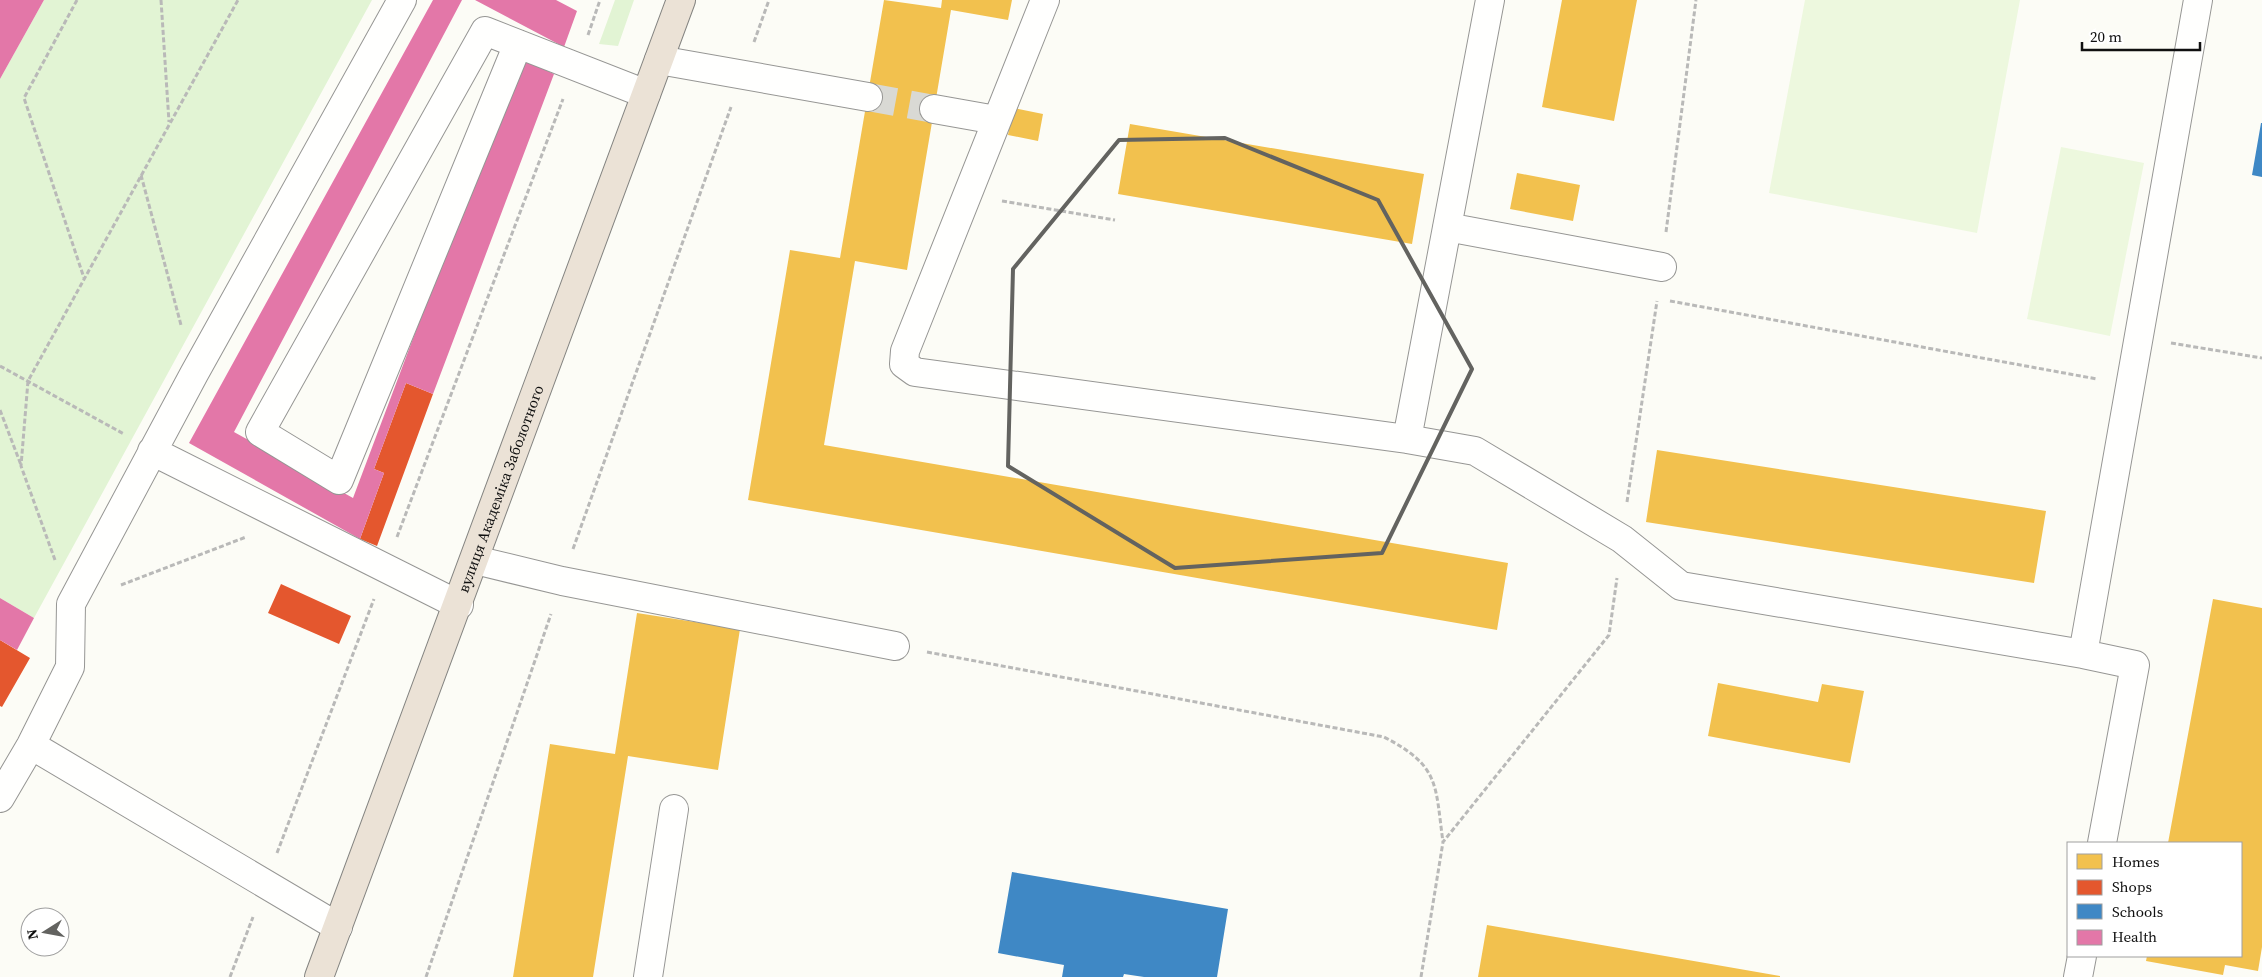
<svg xmlns="http://www.w3.org/2000/svg" width="2262" height="977" font-family="'Source Serif 4',serif">
  <rect width="100%" height="100%" fill="#fcfcf6"/>
  <path fill="#e2f4d4" d="M44,0H372L34,618L0,598V79Z
    M615,0H634L618,46L599,44Z"/>
  <path fill="#edf8de" d="M1805,0H2020L1977,233L1769,193Z
    M2061,147L2144,163L2110,336L2027,319Z"/>
  <path fill="#f2c14e" d="M884,0L941,8L942,0H1012L1008,20L951,10L907,270L855,261L824,445L1508,563L1497,630L748,500L790,250L840,258Z
    M1562,0H1637L1614,121L1542,107Z
    M1013,108L1043,114L1038,141L1008,135Z
    M1130,124L1424,174L1412,244L1118,194Z
    M1517,173L1580,185L1573,221L1510,209Z
    M1657,450L2046,511L2034,583L1646,522Z
    M2213,599L2262,608V947L2258,971L2225,965L2223,975L2146,961L2147,956H2241V843H2168Z
    M637,613L740,629L718,770L628,756L593,977H513L550,744L615,754Z
    M1718,683L1818,702L1822,684L1864,691L1850,763L1708,736Z
    M1487,925L1780,976V977H1478Z"/>
  <path fill="#e4572e" d="M406,383L433,394L377,546L360,539L384,473L374,469Z
    M281,584L351,616L339,644L268,613Z
    M0,640L30,658L2,707L0,706Z"/>
  <path fill="#3f88c5" d="M2261,123H2262V177L2252,175Z
    M1012,872L1228,909L1217,977H1144L1124,974L1123,977H1062L1064,965L998,953Z"/>
  <path fill="#e377a8" d="M0,0H44L0,79Z
    M433,0H462L234,432L353,498L519,57L554,74L433,394L406,383L374,469L384,473L360,539L189,443Z
    M475,0H556L577,11L564,47Z
    M0,598L34,618L17,650L0,640Z"/>
  <g fill="none" stroke-linecap="round" stroke-linejoin="round">
    <path stroke="#d9d9d4" stroke-width="28" stroke-dasharray="28 14" stroke-linecap="butt" d="M868,97L934,109"/>
    <g stroke="#969694" stroke-width="30">
      <path id="minor" d="M1045,0L905,351L904,364L915,372L1407,439L1475,451L1622,539L1681,586L2083,654L2135,665L2102,843
        M518,44L339,480L260,432L485,31C538,52 592,73 646,94
        M659,60L868,97
        M934,109L996,120
        M1447,227L1662,267
        M1407,439L1490,0
        M152,451L459,605
        M475,560L562,581L895,646
        M2083,654L2198,0
        M31,745L338,927
        M0,798L31,745L70,667L71,604L194,374L402,0
        M648,977L674,809
        M2078,977L2082,956"/>
    </g>
    <g stroke="#848481" stroke-width="30">
      <g id="highway">
        <path id="s1" d="M319,977L681,0"/>
      </g>
    </g>
    <path stroke="#b9b9b8" stroke-width="3" stroke-dasharray="5 2.5" stroke-linecap="butt" d="M77,0L24,98L84,278
      M161,0L169,122
      M588,35L600,0
      M754,42L769,0
      M141,175L181,325
      M1002,201L1115,220
      M1666,232L1696,0
      M1670,301L2097,379
      M2171,343L2262,358
      M0,366L124,434
      M0,410L21,465
      M1627,502L1657,301
      M397,537L563,99
      M573,549L731,107
      M55,560L21,466L28,381L238,0
      M121,585L246,537
      M927,652L1384,737C1440,766 1435,784 1443,842
      M277,853L374,599
      M230,977L253,917
      M426,977L551,614
      M1421,977L1443,842L1609,635L1617,578"/>
    <use href="#minor" stroke="#fffffe" stroke-width="28"/>
    <use href="#highway" stroke="#ebe2d6" stroke-width="28"/>
  </g>
  <path fill="none" stroke="#636360" stroke-width="4" stroke-linejoin="round" d="M1225,138L1378,200L1472,369L1382,553L1175,568L1008,466L1013,269L1119,140Z"/>
  <g text-anchor="middle" dominant-baseline="central" stroke-width="5" stroke-linejoin="round" paint-order="stroke">
    <g font-size="15" fill="#101010" stroke="#fff">
      <text stroke="none"><textPath href="#s1" startOffset="521">вулиця Академіка Заболотного</textPath></text>
    </g>
  </g>
  <rect x="2067" y="842" width="175" height="115" fill="#ffffff" stroke="#9f9f9f"/>
  <rect x="2077" y="854" width="25" height="15" fill="#f2c14e" stroke="#9f9f9f"/>
  <text x="2112" y="867" font-size="15" fill="#101010">Homes</text>
  <rect x="2077" y="880" width="25" height="15" fill="#e4572e" stroke="#9f9f9f"/>
  <text x="2112" y="892" font-size="15" fill="#101010">Shops</text>
  <rect x="2077" y="904" width="25" height="15" fill="#3f88c5" stroke="#9f9f9f"/>
  <text x="2112" y="917" font-size="15" fill="#101010">Schools</text>
  <rect x="2077" y="930" width="25" height="15" fill="#e377a8" stroke="#9f9f9f"/>
  <text x="2112" y="942" font-size="15" fill="#101010">Health</text>
  <g transform="translate(45 932) rotate(259)"><circle r="24" fill="#ffffff" stroke="#9f9f9f"/>
  <path d="M0-4L9 19L0 12L-9 19Z" fill="#636360"/>
  <text y="-8" font-size="14" font-weight="bold" text-anchor="middle" fill="#101010">N</text>
  </g>
  <path d="M2082 42v8h118v-8" fill="none" stroke="#101010" stroke-width="2.5"/>
  <text x="2090" y="42" font-size="15" fill="#101010" stroke="#ffffff" stroke-width="4" paint-order="stroke">20 m</text>
</svg>
